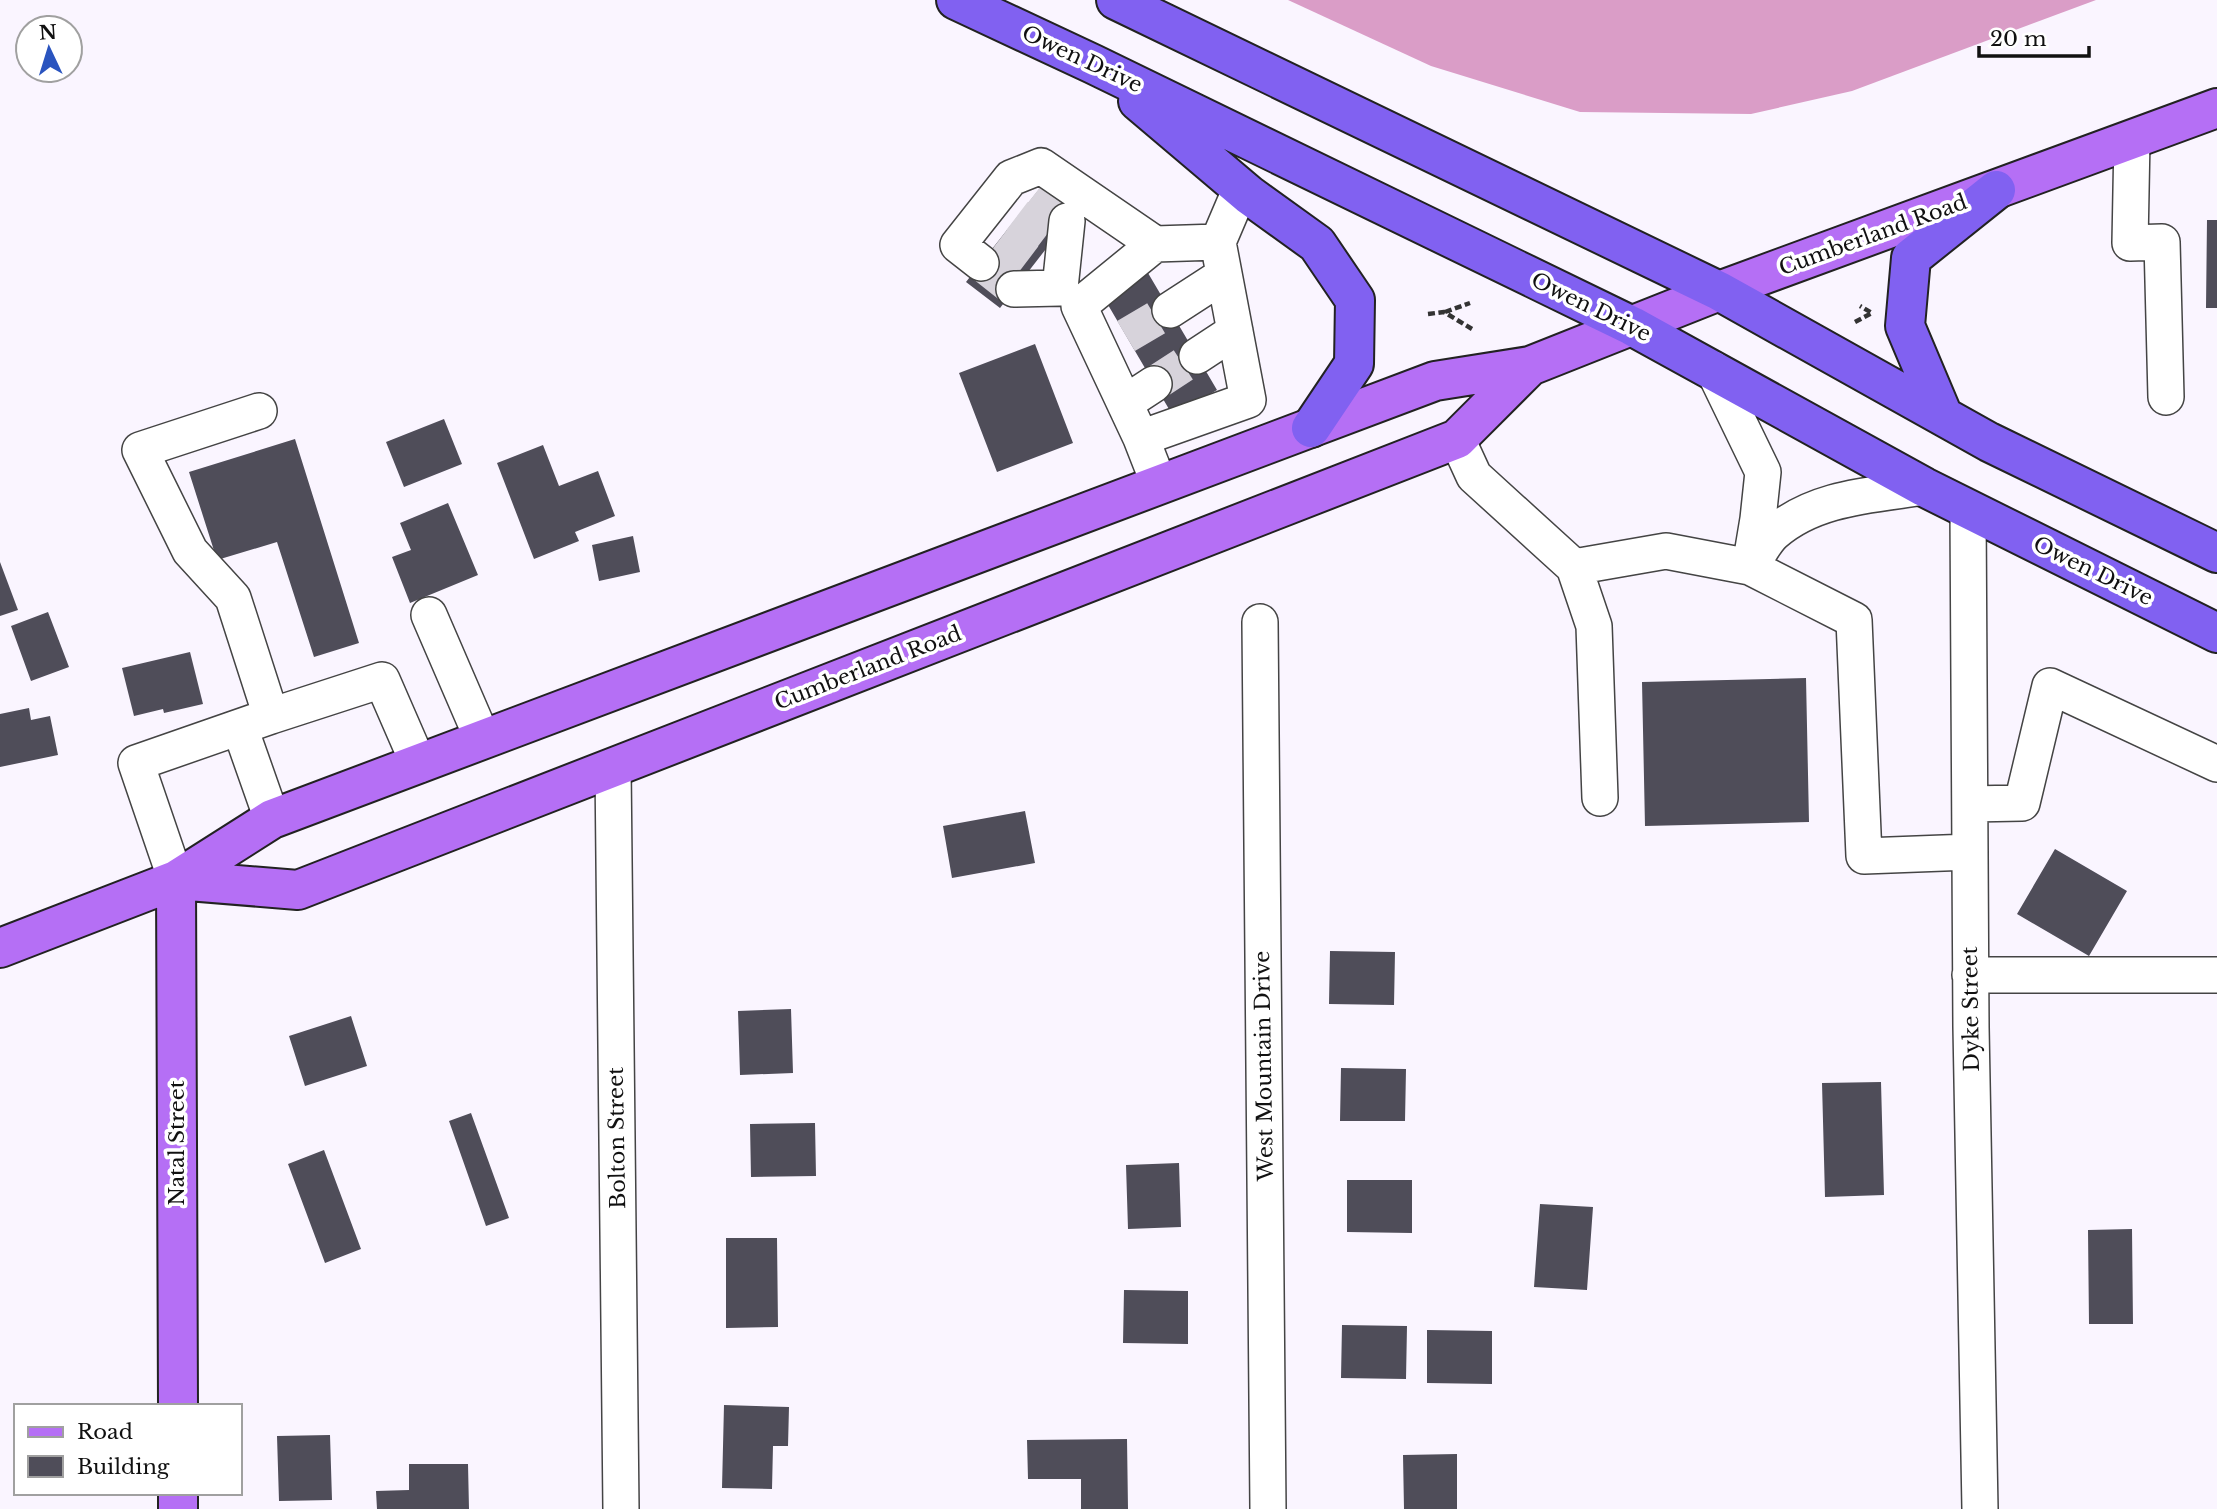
<svg xmlns="http://www.w3.org/2000/svg" width="2217" height="1509" font-family="'Libre Baskerville',serif">
  <rect width="100%" height="100%" fill="#faf5ff"/>
  <path fill="#da9dc7" d="M1288,0H2096L1852,91L1751,114L1580,112L1431,66Z"/>
  <path fill="#4f4d59" d="M1044,183L1077,209L1000,308L966,282Z
    M2207,220H2217V308H2206Z
    M1148,273L1217,390L1173,416L1104,298Z
    M1035,344L1073,443L997,472L959,373Z
    M444,419L462,464L404,487L386,442Z
    M295,439L359,643L314,657L277,542L217,560L189,472Z
    M543,445L559,486L598,471L615,516L575,532L579,541L534,559L497,463Z
    M448,503L478,575L410,603L392,557L411,550L400,523Z
    M633,536L640,572L599,581L592,545Z
    M0,562L18,610L0,616Z
    M48,612L69,667L31,681L11,626Z
    M190,652L203,704L164,713L163,709L134,716L122,668Z
    M1806,678L1809,822L1645,826L1642,682Z
    M29,708L31,720L50,716L58,755L0,767V714Z
    M1025,811L1035,863L952,878L943,826Z
    M2055,849L2127,891L2089,956L2017,914Z
    M1330,951L1395,952L1394,1005L1329,1004Z
    M791,1009L793,1073L740,1075L738,1011Z
    M351,1016L367,1066L305,1086L289,1036Z
    M1341,1068L1406,1069L1405,1121H1340Z
    M1881,1082L1884,1195L1825,1197L1822,1083Z
    M471,1113L509,1218L486,1226L449,1121Z
    M815,1123L816,1176L751,1177L750,1124Z
    M324,1150L361,1249L325,1263L288,1164Z
    M1179,1163L1181,1227L1128,1229L1126,1165Z
    M1347,1180H1412V1233L1347,1232Z
    M1540,1204L1593,1207L1587,1290L1534,1287Z
    M2132,1229L2133,1324H2089L2088,1230Z
    M726,1238H777L778,1327L726,1328Z
    M1124,1290L1188,1291V1344L1123,1343Z
    M1342,1325L1407,1326L1406,1379L1341,1378Z
    M1427,1330L1492,1331V1384L1427,1383Z
    M724,1405L789,1407L788,1446H773L772,1489L722,1488Z
    M330,1435L332,1500L279,1501L277,1436Z
    M1127,1439L1128,1509H1081V1479H1028L1027,1440Z
    M1457,1454V1509H1404L1403,1455Z
    M409,1464H468L469,1509H377L376,1491L409,1490Z"/>
  <g fill="none" stroke-linecap="round" stroke-linejoin="round">
    <path stroke="#d7d3db" stroke-width="35" stroke-dasharray="35 18" stroke-linecap="butt" d="M1034,195L1067,221
      M1017,216L1051,242
      M1000,239L1034,265
      M981,263L1014,289
      M1126,336L1170,310
      M1154,384L1197,356"/>
    <g stroke="#444" stroke-width="38">
      <path id="minor" d="M2132,139L2130,243L2162,242L2166,397
        M981,263L958,245L1011,178L1041,166L1155,244
        M1060,288L1067,221
        M1014,289L1060,288
        M1170,310L1224,275
        M1197,356L1235,331
        M1713,369L1763,472L1758,519L1750,567
        M1125,403L1154,384
        M259,411L140,450L190,551L233,598L271,716L382,680L419,765
        M1141,438L1079,306L1155,244L1218,242
        M1457,439L1474,476L1574,567L1666,551L1750,567L1854,620L1864,856L1970,852
        M1159,484L1141,438L1248,400L1218,242L1241,188
        M1968,509L1971,1027L1980,1509
        M1752,564C1759,554 1765,541 1774,533C1815,497 1873,495 1924,487
        M1574,567L1594,626L1600,798
        M429,615L483,740
        M1260,622L1268,1509
        M240,728L272,819
        M613,767L621,1509
        M1970,804L2022,803L2050,686L2217,764
        M176,880L136,763L271,716
        M1970,975H2217"/>
    </g>
    <g stroke="#222" stroke-width="42">
      <path id="major" d="M176,880L298,890L1457,439L1530,366
        M176,880L178,1406
        M0,948L176,880L272,819L1435,381L1530,366L1719,291L2217,108
        M178,1493V1509"/>
    </g>
    <g stroke="#222" stroke-width="42">
      <path id="highway" d="M956,0L1093,64L1632,326L1924,487L2217,633
        M1116,0L1719,291L1989,442L2217,553
        M1138,101L1249,195L1317,244L1355,300L1354,364L1311,428
        M1943,416L1905,326L1911,258L1996,190"/>
    </g>
    <path stroke="#333" stroke-width="4.5" stroke-dasharray="7 3.5" stroke-linecap="butt" d="M1445,312L1470,303
      M1428,314L1444,312L1472,329
      M1855,322L1872,313L1860,306"/>
    <use href="#minor" stroke="#fff" stroke-width="35"/>
    <use href="#major" stroke="#b56ff5" stroke-width="38"/>
    <use href="#highway" stroke="#8161f1" stroke-width="38"/>
  </g>
  <g text-anchor="middle" dominant-baseline="central" stroke-width="7" stroke-linejoin="round" paint-order="stroke">
    <g font-size="21" fill="#111" stroke="#fff">
      <text transform="translate(1082 59) rotate(25)">Owen Drive</text>
      <text transform="translate(1873 235) rotate(-20)">Cumberland Road</text>
      <text transform="translate(1591 307) rotate(26)">Owen Drive</text>
      <text transform="translate(2093 571) rotate(26)">Owen Drive</text>
      <text transform="translate(868 668) rotate(-21)">Cumberland Road</text>
      <text transform="translate(1971 1009) rotate(-91)">Dyke Street</text>
      <text transform="translate(1264 1066) rotate(-91)">West Mountain Drive</text>
      <text transform="translate(617 1138) rotate(-91)">Bolton Street</text>
      <text transform="translate(177 1143) rotate(-90)">Natal Street</text>
    </g>
  </g>
  <rect x="14" y="1404" width="228" height="91" fill="#ffffff" stroke="#a0a0a0" stroke-width="2"/>
  <rect x="28" y="1427" width="35" height="10" fill="#b56ff5" stroke="#a0a0a0" stroke-width="2"/>
  <text x="77" y="1439" font-size="21" fill="#111111">Road</text>
  <rect x="28" y="1456" width="35" height="21" fill="#4f4d59" stroke="#a0a0a0" stroke-width="2"/>
  <text x="77" y="1474" font-size="21" fill="#111111">Building</text>
  <g transform="translate(49 49) rotate(356)"><circle r="33" fill="#ffffff" stroke="#a0a0a0" stroke-width="2"/>
  <path d="M0-5L12 26L0 18L-12 26Z" fill="#2a54bf"/>
  <text y="-10" font-size="19" font-weight="bold" text-anchor="middle" fill="#111111">N</text>
  </g>
  <path d="M1979 46v10h110v-10" fill="none" stroke="#111111" stroke-width="3.5"/>
  <text x="1990" y="46" font-size="21" fill="#111111" stroke="#ffffff" stroke-width="5" paint-order="stroke">20 m</text>
</svg>
